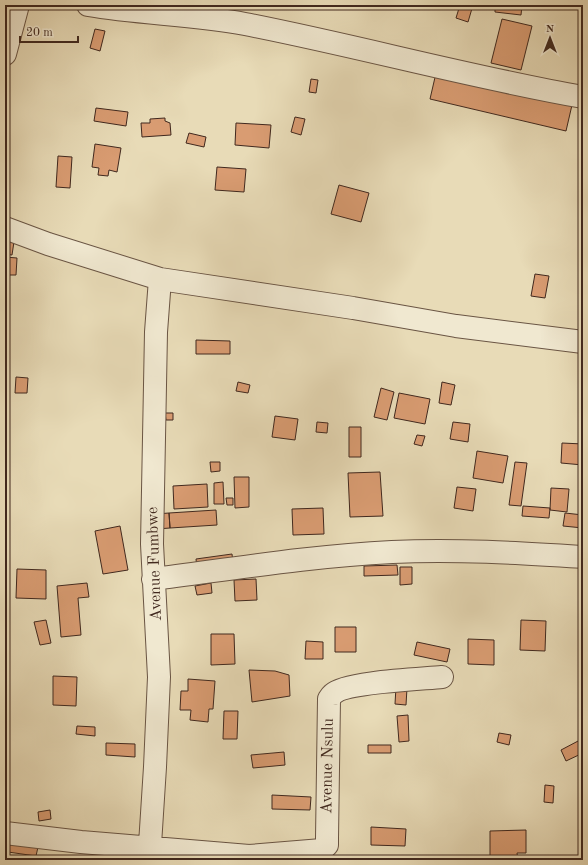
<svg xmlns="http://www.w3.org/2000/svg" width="588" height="865" font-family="'Old Standard TT',serif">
  <rect width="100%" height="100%" fill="#e8dbb7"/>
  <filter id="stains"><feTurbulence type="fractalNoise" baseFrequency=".005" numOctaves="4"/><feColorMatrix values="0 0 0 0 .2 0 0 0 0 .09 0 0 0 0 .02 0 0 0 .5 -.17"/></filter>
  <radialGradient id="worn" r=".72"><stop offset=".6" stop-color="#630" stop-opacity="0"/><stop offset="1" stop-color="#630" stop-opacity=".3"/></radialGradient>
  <path fill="#d99c72" stroke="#40281e" d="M460,5H473L468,22L456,18Z
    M495,5H522L521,15L495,12Z
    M502,19L532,26L521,70L491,63Z
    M95,29L105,31L100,51L90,48Z
    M436,73L572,105L566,131L430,99Z
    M311,79L318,80L316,93L309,92Z
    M96,108L128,112L126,126L94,121Z
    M295,117L305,119L301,135L291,132Z
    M165,118V121L170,123L171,135L142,137L141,123H150V119Z
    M236,123L271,125L269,148L235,145Z
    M189,133L206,137L204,147L186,143Z
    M95,144L121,148L117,172L109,170L108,176L98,175L99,168L92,167Z
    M58,156L72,157L70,188L56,187Z
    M217,167L246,169L244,192L215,190Z
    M339,185L369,193L361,222L331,214Z
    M5,233L15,235L12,255L5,254Z
    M5,257L17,258L16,275H5Z
    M535,274L549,276L545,298L531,296Z
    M196,340L230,341V354H196Z
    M16,377L28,378L27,393H15Z
    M238,382L250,385L248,393L236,391Z
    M442,382L455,385L451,405L439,403Z
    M381,388L394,392L387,420L374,417Z
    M399,393L430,399L425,424L394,418Z
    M165,413H173V420H166Z
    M275,416L298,419L295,440L272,437Z
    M317,422L328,423L327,433L316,432Z
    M453,422L470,424L468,442L450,439Z
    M349,427H361V457H349Z
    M417,435L425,436L422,446L414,444Z
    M562,443L583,444V465L561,463Z
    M477,451L508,456L503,483L473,478Z
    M210,462H220V471L211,472Z
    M515,462L527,463L521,506L509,505Z
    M380,472L383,516L350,517L348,473Z
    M234,477H249V507L235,508Z
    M223,482L224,504H214V483Z
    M207,484L208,507L174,509L173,486Z
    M457,487L476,489L473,511L454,508Z
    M551,488L569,489L567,512L550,510Z
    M226,498H233V505H227Z
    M523,506L550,508L549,518L522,516Z
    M323,508L324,534L293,535L292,509Z
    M216,510L217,525L170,528L169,513Z
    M169,513L170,528L157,529L156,514Z
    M565,513L583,515V528L563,526Z
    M120,526L128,570L103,574L95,531Z
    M232,554L233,563L197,568L196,559Z
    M397,565L398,575L364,576V566Z
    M400,567H412V584L400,585Z
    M17,569L46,570V599L16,598Z
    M256,579L257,600L235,601L234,580Z
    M87,583L89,597L78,598L81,635L61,637L57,586Z
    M211,583L212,593L197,595L195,586Z
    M46,620L51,643L40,645L34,622Z
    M521,620L546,621L545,651L520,650Z
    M335,627H356V652H335Z
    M211,634H234L235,664L211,665Z
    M468,639L494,640V665L468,664Z
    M306,641L323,642V659H305Z
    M417,642L450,649L447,662L414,655Z
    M249,670L275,671L289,675L290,696L252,702Z
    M53,676L77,677L76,706L53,705Z
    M188,679L215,681L213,709H209L208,722L190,720L191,710H180L181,691H188Z
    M396,687L407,688L406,705L395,704Z
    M224,711H238L237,739H223Z
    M408,715L409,741L399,742L397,716Z
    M77,726L95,727V736L76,734Z
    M499,733L511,735L509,745L497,742Z
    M580,740L583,747V753L566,761L561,750Z
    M106,743L135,744V757L106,755Z
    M368,745H391V753H368Z
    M284,752L285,765L253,768L251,755Z
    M545,785L554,786L553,803L544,802Z
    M272,795L311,797L310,810L272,809Z
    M50,810L51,819L39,821L38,812Z
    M371,827L406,829L405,846L371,845Z
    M526,830V853H517L518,860H490V831Z
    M10,842L38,847L36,856L8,852Z"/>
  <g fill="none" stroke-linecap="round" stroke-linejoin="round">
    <g stroke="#6a5544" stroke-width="24">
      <path id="minor" d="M88,5C140,14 193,14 245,24C358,46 469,77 583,97
        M5,54L18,5
        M5,228L48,244L160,279L353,308L456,326L583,342
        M153,579C232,569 312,556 392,552C456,549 519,553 583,557
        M5,833L81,842L249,856L322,850L327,845V838L329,699C329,699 332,694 333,694C345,682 423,679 442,677
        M149,860L155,767L159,677L152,544L156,332L160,279"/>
    </g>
    <use href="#minor" stroke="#f0e8d0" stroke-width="22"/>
  </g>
  <g text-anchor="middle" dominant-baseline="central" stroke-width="3.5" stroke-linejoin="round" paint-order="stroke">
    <g font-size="16" fill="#40281e" stroke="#f0e8d0">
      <text transform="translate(155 564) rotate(-92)">Avenue Fumbwe</text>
      <text transform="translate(328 766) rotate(-89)">Avenue Nsulu</text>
    </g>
  </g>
  <rect width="588" height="865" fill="none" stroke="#e8dbb7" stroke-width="20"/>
  <rect x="6" y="6" width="576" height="853" fill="none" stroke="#40281e" stroke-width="2"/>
  <rect x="10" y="10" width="568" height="845" fill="none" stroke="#40281e"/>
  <g transform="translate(550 38)" stroke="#f0e8d0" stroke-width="3" paint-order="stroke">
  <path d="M0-3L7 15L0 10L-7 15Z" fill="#40281e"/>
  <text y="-6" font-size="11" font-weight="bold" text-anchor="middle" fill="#40281e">N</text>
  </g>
  <path d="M20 36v6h58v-6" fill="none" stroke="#40281e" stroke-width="2"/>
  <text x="26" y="36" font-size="12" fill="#40281e" stroke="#f0e8d0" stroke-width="3" paint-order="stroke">20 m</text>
  <rect width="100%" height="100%" filter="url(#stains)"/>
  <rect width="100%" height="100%" fill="url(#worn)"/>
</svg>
